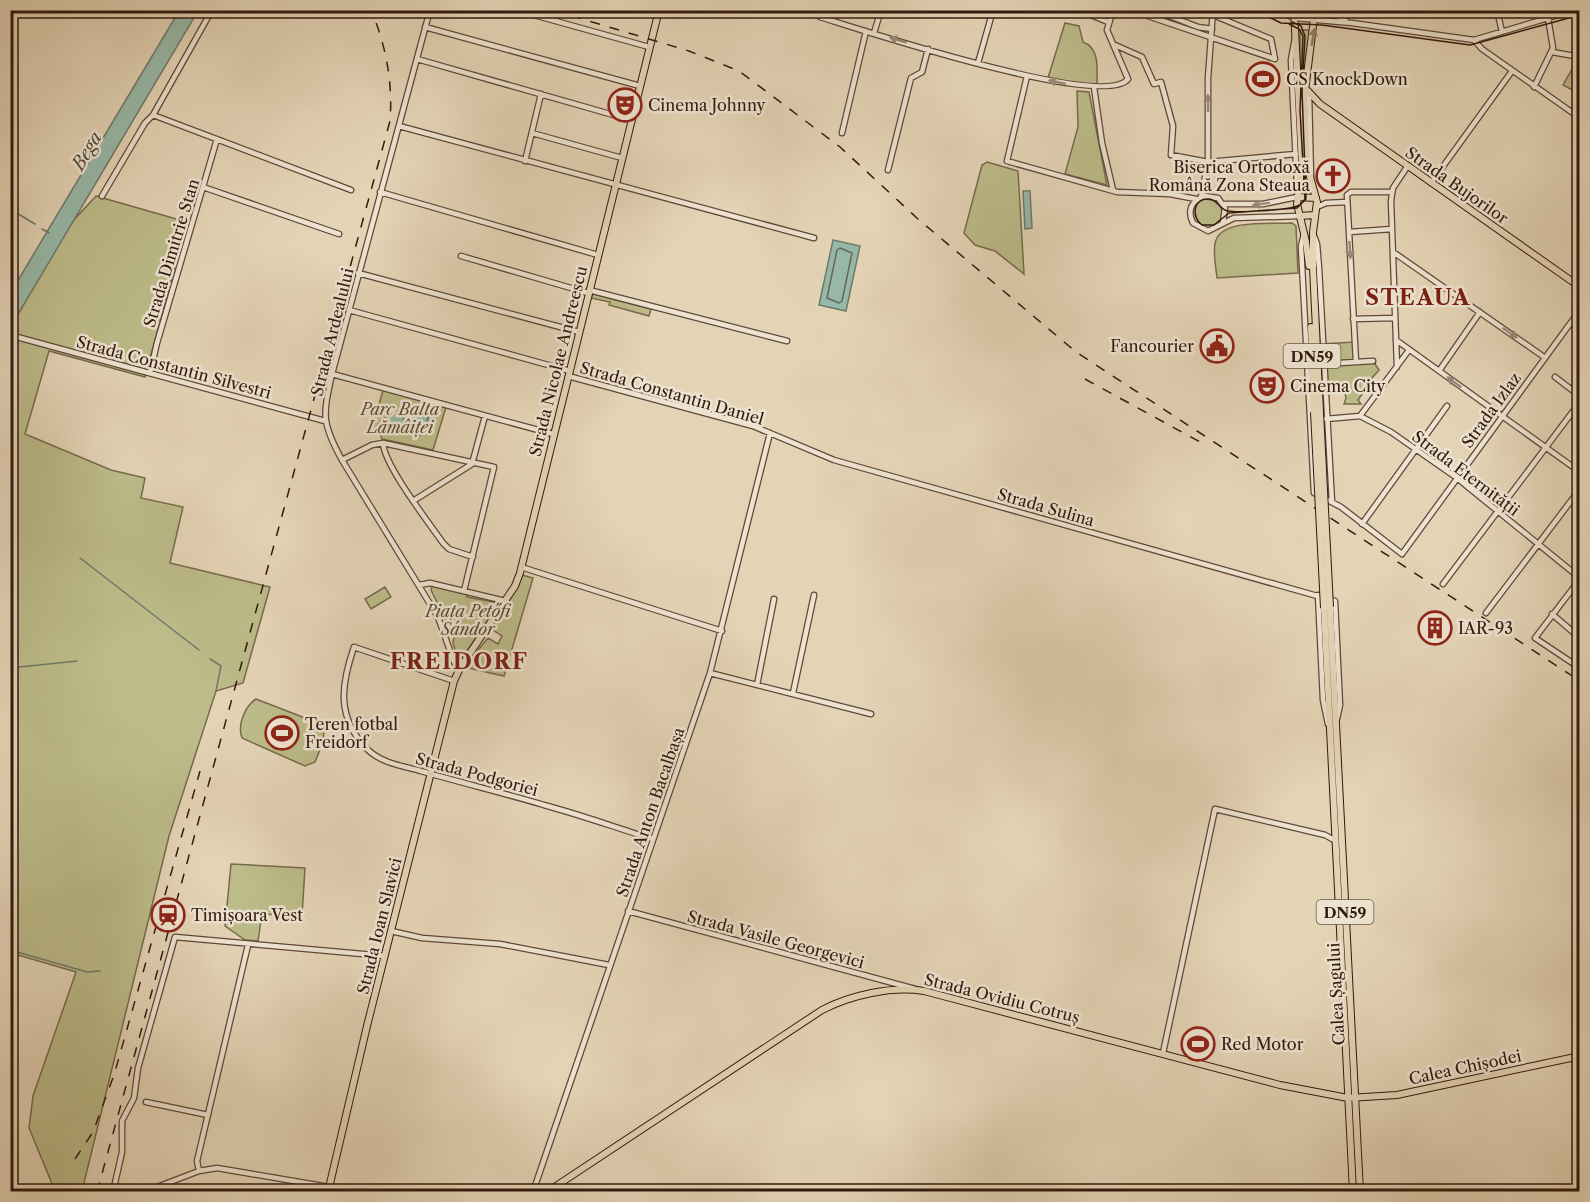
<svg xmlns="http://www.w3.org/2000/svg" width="1590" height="1202" font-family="'Libre Caslon Text',serif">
  <rect width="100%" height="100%" fill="#e4d4b6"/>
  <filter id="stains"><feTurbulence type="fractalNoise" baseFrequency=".00333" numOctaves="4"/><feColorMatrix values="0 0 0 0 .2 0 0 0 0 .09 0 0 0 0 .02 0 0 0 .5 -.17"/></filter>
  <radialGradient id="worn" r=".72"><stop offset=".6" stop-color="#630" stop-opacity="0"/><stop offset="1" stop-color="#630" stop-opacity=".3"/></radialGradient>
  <path fill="#bcbb89" stroke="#776a4c" stroke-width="1.5" d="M1065,23L1079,26L1083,42C1100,48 1097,69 1097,85L1084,86L1048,78Z
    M1300,30H1310L1305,76H1300Z
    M1575,64L1579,66V80L1574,91L1563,85Z
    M1077,91L1089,92L1107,185L1065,174L1078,127Z
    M987,162L1018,171L1024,274L995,251L975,245L964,233L982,165Z
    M96,196L187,222L145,377L49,351L25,434L111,470L145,478L141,498L183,507L170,563L270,587L243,683L216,691L169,836L82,1191H55L29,1128L33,1096L76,972L11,953V326L71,223Z
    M1192 213a15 15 0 1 1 30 0a15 15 0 1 1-30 0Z
    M1292,223L1296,226L1298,273L1217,278C1216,267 1212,250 1216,240C1223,219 1273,224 1292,223Z
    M593,294L651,309L649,316L609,305L610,302L591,298Z
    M1355,342L1356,362L1373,361L1379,370L1360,392L1362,394L1358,400L1361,404H1344L1346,398L1343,383L1325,385L1322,344Z
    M383,390L446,407L433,450L382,439L379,431L371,434Z
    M522,575L533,578L504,676L464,667L488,638L498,644L502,636L493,630L492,626L514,593Z
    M432,586L467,594V597L500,603L462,658L457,656L453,643L454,637L431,590Z
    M385,587L391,597L371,609L365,599Z
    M256,699L305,718L324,730L323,742L315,762L305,766L242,738C237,725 245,706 256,699Z
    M231,864L305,868L302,916L262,914L258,941L245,940L225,926Z"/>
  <path fill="#97b9a9" stroke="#6f796b" stroke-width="1.5" d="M179,11H198L11,326V292Z
    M1023,191H1030L1032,228L1025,229Z
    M833,240L860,246L846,311L819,305Z
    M408,406L433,412L435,422L428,433L418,436L407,428L387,427L385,418L398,413Z"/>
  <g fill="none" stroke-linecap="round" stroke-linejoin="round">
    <path stroke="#64685c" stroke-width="1.5" d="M840,248L852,253L842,301L839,303L827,298L837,250Z
      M409,412L428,417L426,426L420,429L404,421L403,417Z"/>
    <path stroke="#6f796b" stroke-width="1.5" d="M10,209L35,224
      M42,229L49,233
      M80,558L199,650
      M210,659L221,666L216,691
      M10,668L77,661
      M10,950L87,972L100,971"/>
    <g stroke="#5e4738" stroke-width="7">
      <path id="minor" d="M430,10L332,374C323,415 321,422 342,460L438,617L454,662L460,668
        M516,10L649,47
        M817,10L820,17C862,30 1104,110 1128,79L1107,30L1113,10
        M1079,10L1108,22
        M1149,10L1148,16L1275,59L1271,39L1213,15
        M1154,10L1198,27L1212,29
        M1273,10L1295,18L1352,23L1474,40L1575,10
        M1324,10L1346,21
        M1497,10L1502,32
        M425,27L640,86
        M874,33L881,10
        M1295,38L1291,60L1297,185
        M1474,40L1482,49L1580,118
        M1115,45L1142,57L1154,84L1161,82L1173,126L1171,155L1208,162L1296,154
        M1552,52L1580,57
        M417,59L631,120
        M978,63L993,10
        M1027,76L1007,161L1117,192L1170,194L1196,199
        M1094,87L1102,143L1113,190
        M1534,87L1553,48L1548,18
        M1309,94L1311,178
        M153,115L351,190
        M399,126L814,238
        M532,133L622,158
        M842,133L866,31
        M525,161L541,94
        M888,170L911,78L922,72L928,49
        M1431,183L1512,71
        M203,187L339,234
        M380,192L598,255
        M102,196L145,123L153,115L212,10
        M1201,197L1208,162V78L1213,10
        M1223,204H1263L1297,197
        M1317,207L1326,203L1347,202
        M1223,222L1225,208L1218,198L1204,196C1191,201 1187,211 1193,223L1208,231L1234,218L1299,216
        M1349,232L1392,229
        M1313,233L1317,244L1319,268L1332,502
        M1304,234L1301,246L1314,493L1341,507L1402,554L1580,310
        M1393,252L1544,357
        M461,256L588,293
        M358,273L579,332
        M589,290L787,341
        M349,310L570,371
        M1353,319L1395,318
        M17,337L325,421
        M1396,340L1580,472
        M1356,362L1347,195L1351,192H1392
        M1323,364L1373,361
        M1397,367L1391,201L1393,188L1407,167
        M1439,371L1480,312
        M150,373L157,343L217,139
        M332,374L553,434
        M568,376L753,426L834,460L1335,601L1340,705L1337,719
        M1555,377L1580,396
        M1360,416L1409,350
        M1326,419L1360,416L1391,432L1457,478L1580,578
        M383,443C384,465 429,523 443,543L449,549L473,557
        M342,460L372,445L383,443L494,467L464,591
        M413,501L472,464L485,416
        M1362,524L1447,406
        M521,567L722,631
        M1580,579L1535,638L1580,668
        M1443,584L1580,402
        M419,585L430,583L505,601
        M1318,595L1323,700L1328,724
        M1486,613L1580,489
        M1552,614L1580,638
        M710,673L871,714
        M454,681L354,647C341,685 336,717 367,749C381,763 402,766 421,771C462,783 504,793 544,805C581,815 617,828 653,839
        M757,685L774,599
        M793,693L814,595
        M628,911L915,989
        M391,931L422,938L500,944L609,965
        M1163,1053L1215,809L1325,835L1336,841
        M146,1102L208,1115
        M199,1171L197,1161L248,945
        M113,1192L122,1152V1121L134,1098L138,1068L175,937L385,956
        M144,1192L199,1171L217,1168L329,1187
        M533,1192L710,673L770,433"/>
    </g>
    <g stroke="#32180e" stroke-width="8">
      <path id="major" d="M1294,10L1302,166L1297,204L1306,242L1309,266
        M1315,10L1304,99L1307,166L1317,202L1313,232V268L1320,412
        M1306,89L1320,104L1580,287
        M1297,197L1316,198
        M1299,216L1315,215
        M1311,327L1314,412
        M1330,607L1360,1192
        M1324,608L1353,1192
        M328,1192L367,1026L454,681L460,668L515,586L520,573L659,10
        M547,1192L822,1010C851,995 891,986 924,991L1280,1085L1348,1098L1397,1095L1580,1056"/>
    </g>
    <use href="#minor" stroke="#ede3d0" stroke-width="4.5"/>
    <use href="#major" stroke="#e4d4b6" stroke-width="6"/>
    <path stroke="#32180e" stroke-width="1.5" d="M1254,10L1281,23L1322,25L1470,45L1580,15
      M1289,24L1299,29L1303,36L1300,110L1305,199C1302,203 1300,206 1294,207C1283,210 1240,213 1228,211C1220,210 1218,200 1209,199C1193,198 1191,217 1202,225H1214L1229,213L1297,208L1306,199L1302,91L1305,36L1301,26L1292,22"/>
    <path stroke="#32180e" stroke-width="1.5" stroke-dasharray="10 10" stroke-linecap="butt" d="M552,10L689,51L739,71L840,147L918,219L1076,352L1580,681
      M1085,379L1200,442
      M75,1159L93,1132L114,1075L200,771
      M97,1192L390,121C393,83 386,45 371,10"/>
    <g stroke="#32180e" stroke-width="8" stroke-linecap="butt">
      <path id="major-bridge" d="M1314,412L1324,608
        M1320,412L1330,607"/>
    </g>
    <use href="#major-bridge" stroke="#e4d4b6" stroke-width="6"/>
  </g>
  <defs><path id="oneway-solid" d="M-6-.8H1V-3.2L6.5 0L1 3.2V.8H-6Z" transform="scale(1.5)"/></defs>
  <use fill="#947f6a" href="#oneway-solid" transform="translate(1313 37) rotate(-81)"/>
  <g fill="#998879">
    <use href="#oneway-solid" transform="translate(898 40) rotate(-164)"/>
    <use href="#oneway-solid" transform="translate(1057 82) rotate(-168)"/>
    <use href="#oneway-solid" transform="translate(1208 103) rotate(-91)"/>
    <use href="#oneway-solid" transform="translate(1261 204) rotate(173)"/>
    <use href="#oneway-solid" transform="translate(1350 250) rotate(86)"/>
    <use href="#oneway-solid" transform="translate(1510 333) rotate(35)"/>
    <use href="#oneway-solid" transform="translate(1454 382) rotate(-144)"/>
  </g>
  <defs>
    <g id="stadium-ring" transform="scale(1.725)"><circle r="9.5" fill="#ede3d0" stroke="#8f2418" stroke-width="1.5"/><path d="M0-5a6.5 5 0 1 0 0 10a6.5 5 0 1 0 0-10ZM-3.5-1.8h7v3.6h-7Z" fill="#8f2418"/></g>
    <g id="theatre-ring" transform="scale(1.725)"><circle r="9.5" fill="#ede3d0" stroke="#8f2418" stroke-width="1.5"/><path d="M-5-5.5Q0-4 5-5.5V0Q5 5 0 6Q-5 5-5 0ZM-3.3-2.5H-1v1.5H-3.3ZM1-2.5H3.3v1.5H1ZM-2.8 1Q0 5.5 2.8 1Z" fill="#8f2418"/></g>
    <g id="church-ring" transform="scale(1.725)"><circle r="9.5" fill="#ede3d0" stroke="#8f2418" stroke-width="1.5"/><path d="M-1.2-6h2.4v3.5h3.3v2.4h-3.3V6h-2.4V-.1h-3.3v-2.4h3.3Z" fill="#8f2418"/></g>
    <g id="civic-ring" transform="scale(1.725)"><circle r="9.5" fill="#ede3d0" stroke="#8f2418" stroke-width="1.5"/><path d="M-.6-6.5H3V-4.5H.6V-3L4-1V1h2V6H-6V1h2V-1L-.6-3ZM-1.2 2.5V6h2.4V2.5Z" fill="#8f2418"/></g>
    <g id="building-ring" transform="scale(1.725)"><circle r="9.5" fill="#ede3d0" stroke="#8f2418" stroke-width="1.5"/><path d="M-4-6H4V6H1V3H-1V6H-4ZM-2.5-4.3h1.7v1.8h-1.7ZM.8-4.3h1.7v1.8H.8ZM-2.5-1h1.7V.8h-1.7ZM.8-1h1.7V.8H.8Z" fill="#8f2418"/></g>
    <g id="station-ring" transform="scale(1.725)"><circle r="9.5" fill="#ede3d0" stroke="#8f2418" stroke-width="1.5"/><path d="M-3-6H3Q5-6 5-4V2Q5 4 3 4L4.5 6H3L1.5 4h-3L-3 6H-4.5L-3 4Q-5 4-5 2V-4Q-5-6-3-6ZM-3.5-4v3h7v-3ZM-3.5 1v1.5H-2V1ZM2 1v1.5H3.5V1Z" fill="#8f2418"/></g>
  </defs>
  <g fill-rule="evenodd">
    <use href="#stadium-ring" x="1263" y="79"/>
    <use href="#theatre-ring" x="625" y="105"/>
    <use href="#church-ring" x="1333" y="176"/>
    <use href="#civic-ring" x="1217" y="346"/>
    <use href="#theatre-ring" x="1267" y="386"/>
    <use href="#building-ring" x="1435" y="628"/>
    <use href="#stadium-ring" x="282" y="733"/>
    <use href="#station-ring" x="168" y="915"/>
    <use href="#stadium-ring" x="1198" y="1044"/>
  </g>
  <g text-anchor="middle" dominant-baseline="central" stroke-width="5" stroke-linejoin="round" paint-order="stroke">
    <g fill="#ede3d0" stroke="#6a5548" stroke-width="1.5">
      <rect x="1283.5" y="344" width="57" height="24" rx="4.5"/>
      <rect x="1316.5" y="900" width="57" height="24" rx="4.5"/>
    </g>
    <g font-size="15" font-weight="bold" fill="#32180e">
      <text x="1312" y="356">DN59</text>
      <text x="1345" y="912">DN59</text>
    </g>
    <g font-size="16" fill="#32180e" stroke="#ede3d0" text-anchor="start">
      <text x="1286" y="79">CS KnockDown</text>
      <text x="648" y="105">Cinema Johnny</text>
      <text x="1310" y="167" text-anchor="end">Biserica Ortodoxă<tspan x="1310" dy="18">Română Zona Steaua</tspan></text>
      <text x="1194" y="346" text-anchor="end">Fancourier</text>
      <text x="1290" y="386">Cinema City</text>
      <text x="1458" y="628">IAR-93</text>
      <text x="305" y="724">Teren fotbal<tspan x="305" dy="18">Freidorf</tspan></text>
      <text x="191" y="915">Timișoara Vest</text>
      <text x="1221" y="1044">Red Motor</text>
    </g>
    <g font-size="16" fill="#32180e" stroke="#ede3d0">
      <text transform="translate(1457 185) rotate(35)">Strada Bujorilor</text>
      <text transform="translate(171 253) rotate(-73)">Strada Dimitrie Stan</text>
      <text transform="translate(332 332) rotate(-76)">Strada Ardealului</text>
      <text transform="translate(558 361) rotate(-76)">Strada Nicolae Andreescu</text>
      <text transform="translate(174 367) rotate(15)">Strada Constantin Silvestri</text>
      <text transform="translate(672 393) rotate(16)">Strada Constantin Daniel</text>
      <text transform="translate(1491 410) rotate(-54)">Strada Izlaz</text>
      <text transform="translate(1466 473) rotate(37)">Strada Eternității</text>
      <text transform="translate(1046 507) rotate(16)">Strada Sulina</text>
      <text transform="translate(477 774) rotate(15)">Strada Podgoriei</text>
      <text transform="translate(650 812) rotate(-71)">Strada Anton Bacalbașa</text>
      <text transform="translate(379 926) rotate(-76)">Strada Ioan Slavici</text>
      <text transform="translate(776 939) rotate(15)">Strada Vasile Georgevici</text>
      <text transform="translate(1336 994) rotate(-93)">Calea Șagului</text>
      <text transform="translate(1002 998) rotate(14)">Strada Ovidiu Cotruș</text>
      <text transform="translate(1465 1067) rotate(-12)">Calea Chișodei</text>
    </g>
    <g font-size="16" font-style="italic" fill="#5b4933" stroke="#ede3d0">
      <text x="400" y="409">Parc Balta<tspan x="400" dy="18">Lămâiței</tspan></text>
      <text x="468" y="611">Piața Petőfi<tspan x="468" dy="18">Sándor</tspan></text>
    </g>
    <g font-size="18" font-style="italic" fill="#50483c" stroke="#ede3d0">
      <text transform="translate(87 151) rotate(-59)">Bega</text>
    </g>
    <g font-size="22" font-weight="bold" letter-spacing="1.5" fill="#7a1f14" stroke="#ede3d0">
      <text x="1418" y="297">STEAUA</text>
      <text x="459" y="661">FREIDORF</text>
    </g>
  </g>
  <rect width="1590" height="1202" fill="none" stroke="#e4d4b6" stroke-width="36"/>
  <rect x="12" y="12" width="1566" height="1178" fill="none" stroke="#32180e" stroke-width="3"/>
  <rect x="18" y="18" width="1554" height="1166" fill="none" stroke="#32180e" stroke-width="1.5"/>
  <rect width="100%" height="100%" filter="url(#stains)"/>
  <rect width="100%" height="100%" fill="url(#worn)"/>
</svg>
